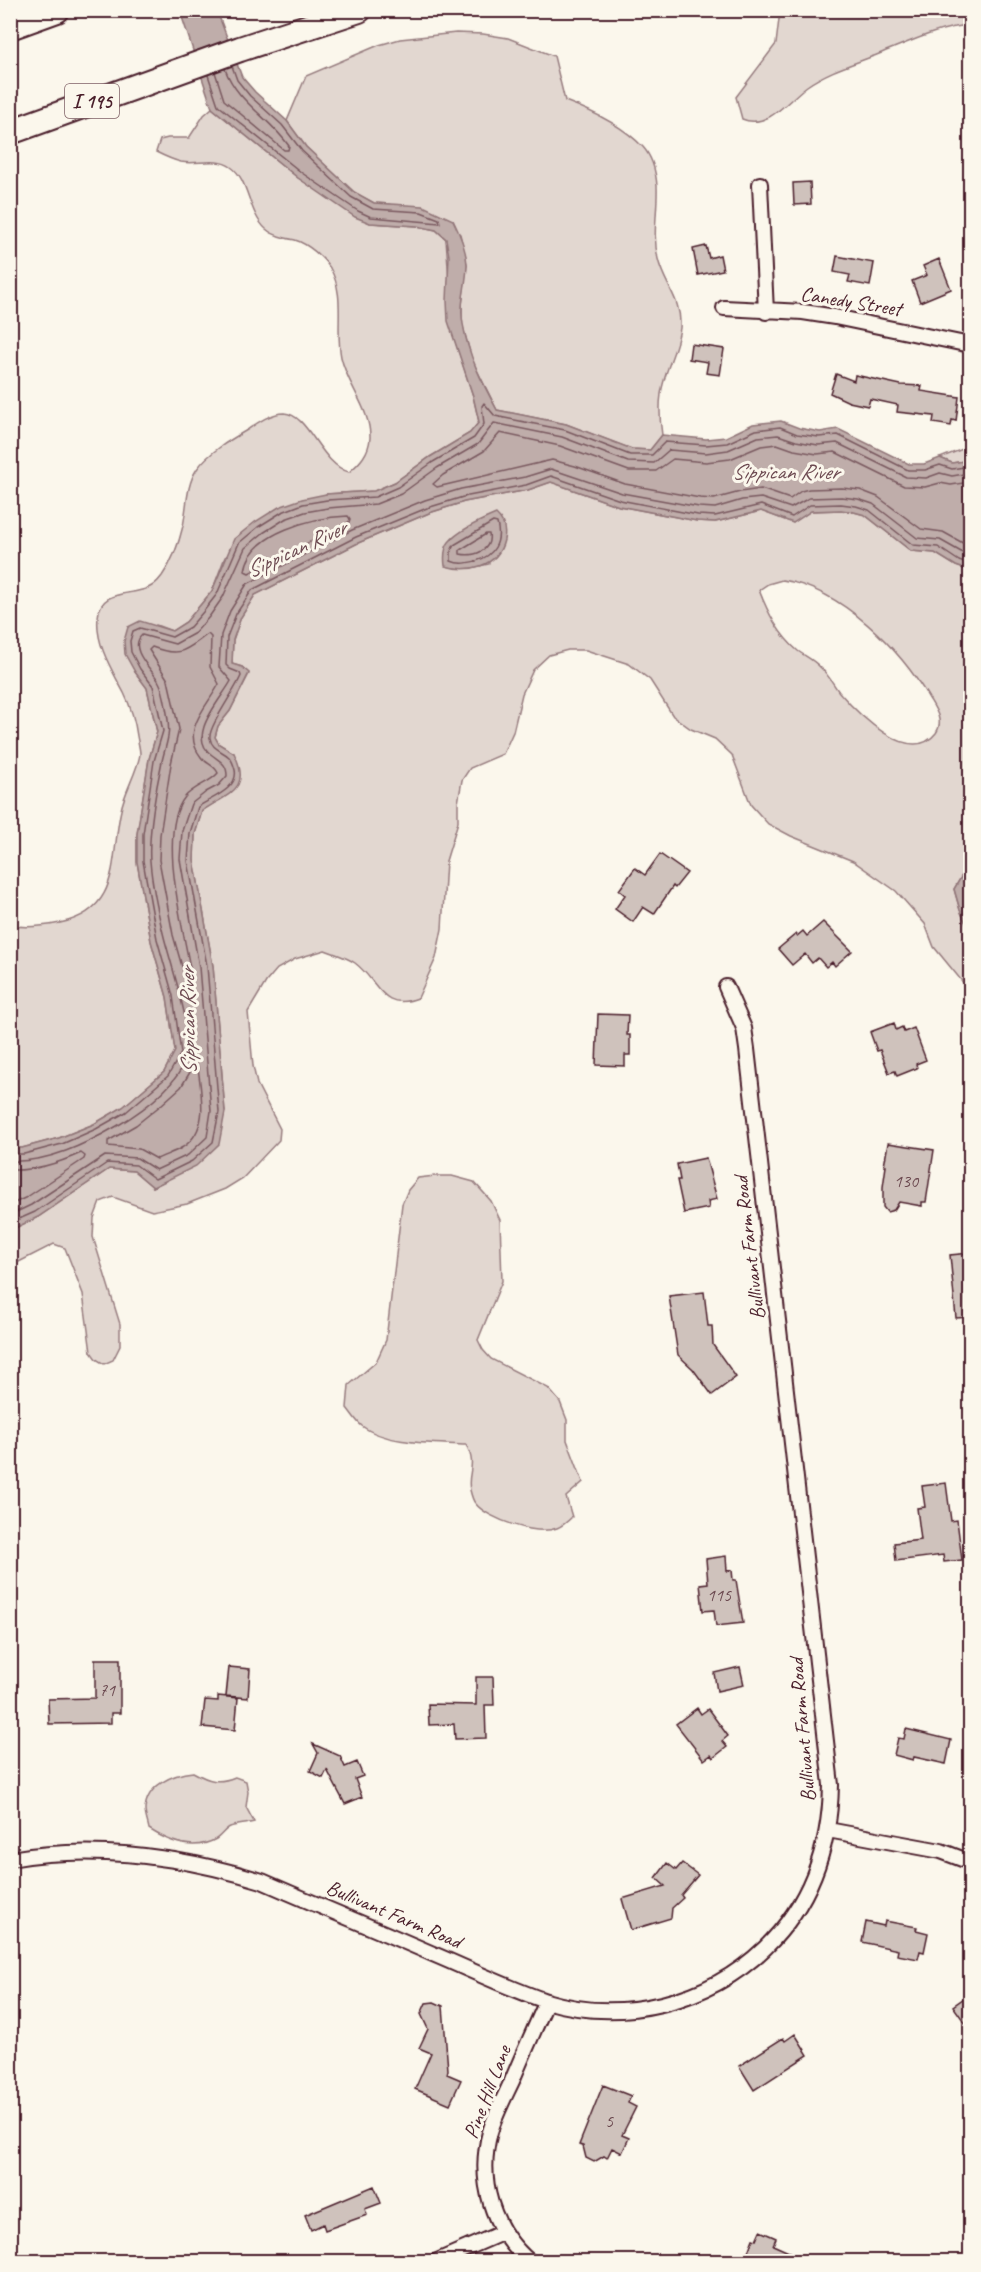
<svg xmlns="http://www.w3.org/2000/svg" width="981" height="2272" font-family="Caveat,sans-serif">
  <rect width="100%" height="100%" fill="#fbf7ec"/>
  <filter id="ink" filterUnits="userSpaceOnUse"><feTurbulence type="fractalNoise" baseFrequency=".0167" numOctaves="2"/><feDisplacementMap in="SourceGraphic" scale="12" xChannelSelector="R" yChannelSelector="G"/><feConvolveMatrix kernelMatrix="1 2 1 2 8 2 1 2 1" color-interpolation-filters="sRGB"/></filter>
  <g filter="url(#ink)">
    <path fill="#e2d7d0" stroke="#967b7e" stroke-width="1.5" fill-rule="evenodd" d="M780,11H970V25C939,27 907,43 879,54C854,64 830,70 807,86C788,100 768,130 742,119L736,97L776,44Z
      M456,33L483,34L508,38L554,56L565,101C592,111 623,126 643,147C652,157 656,173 657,186C658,211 652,234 658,259C664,285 682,299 680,328C677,351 664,371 661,394C659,408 660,422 662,435L650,450L631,449L566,424L497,410L472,360L462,323V305L467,264L460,234L389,204L374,203L354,192L306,147L287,121L306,76L379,45L400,39Z
      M212,108L298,178L370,223L417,226L436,230L446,239L453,334L473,396L479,422L470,433L430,457L395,482L374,491L326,494L225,557L212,591L186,622L172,631L156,625L135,672L147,688L157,732L149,759L137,834V862L151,941L167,997L175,1051L164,1072L123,1107L94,1124L59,1138L22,1148H11V925C26,929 45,926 60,923C122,910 110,858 121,810C124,793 138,770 140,754C140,749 138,742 137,736C135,721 131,707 124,693C112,670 95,644 98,617C100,589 130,596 148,588C153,586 159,580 162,576C172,562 179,543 183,526C187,508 186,485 197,469C208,453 230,440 247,430C257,423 271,413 284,413C309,414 320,464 349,472C360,463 369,453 370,438C371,410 347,385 341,357C335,328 346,296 330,268C323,257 308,244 295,240C285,238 274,236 266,229C248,213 249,179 231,167C217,157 197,165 181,162C172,160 164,156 156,152L160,140L168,138H189L204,115Z
      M970,446V460L952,463L940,458Z
      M551,482L619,506L697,521L716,522L761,511L793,523L811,511L842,510L854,512L865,515L911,551L935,553L956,566L970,571V862L954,889L960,910L970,932V991L934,947L925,924L896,891L853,861L791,836L768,824L751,805L732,755L715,739L691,729L673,716L650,680L629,664L586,650H568L549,655L533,670L522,694L513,732L503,754L470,768L462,780L458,803V822L446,861L442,929L436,958L418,998C381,1012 379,981 355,963C346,957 335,954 325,950L295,959L277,969L266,982L248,1012L253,1066L257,1084L280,1129L279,1140L243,1178L225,1189L187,1204L152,1211L113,1197L100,1202L94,1218L93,1237L120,1324V1346L113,1360L104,1364L96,1359L91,1352L83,1294L65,1248L54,1244L11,1266L10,1230L38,1217L109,1169L134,1171L153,1187L170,1178L225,1112L213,966L194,860L195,834L202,811L214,803L234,753L219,744L215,737L218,726L230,711L249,674L242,667L232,664L233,639L241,617L255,595L358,543L429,513L464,502L528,490ZM485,519L489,564L470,568L473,527ZM782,580C842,589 901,650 930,700C936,710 944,722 936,733C910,767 857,713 839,692C833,684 828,674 820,667C814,660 805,656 798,651C779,635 768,613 759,590L768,584Z
      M435,1176H452L474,1182L491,1201L500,1220L502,1281L478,1340L483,1350L491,1359L548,1388L560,1402L567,1420V1440L583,1482L566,1497L572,1517C568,1521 562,1526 557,1528C538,1536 488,1520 475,1503C473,1501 471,1494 470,1490C466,1473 478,1466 466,1445C437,1443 387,1445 362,1426C356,1421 352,1414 347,1408L349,1385L376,1362L386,1340L402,1204L408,1190L418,1178Z
      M193,1772C209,1781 218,1784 235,1777L246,1781L248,1792L246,1807L254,1822C247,1824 235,1825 230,1827C225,1829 221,1836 216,1839C193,1852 169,1842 149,1829C148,1823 145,1816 145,1810C146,1785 173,1774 193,1772Z"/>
    <path fill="#bfadaa" stroke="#907477" stroke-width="1.5" d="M180,11H217L242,77L255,92L287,121L306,147L354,192L374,203L423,206L453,220C460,234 466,249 467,264C467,284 459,304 463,324C468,355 482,382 497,410L566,424L632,449L650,450L662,435L706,439L726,437L753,424L781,421L799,428L820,432L838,429L909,464H924L940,458L952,463L970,460V571L956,566L935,553L911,551L865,515L854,512L841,510L811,511L793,523L761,511L715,522L697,521L619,506L551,482L528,490L464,502L429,513L358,543L255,595L241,617L233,640L232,664L242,667L249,673L230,711L218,726L215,737L219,744L234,753C252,790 229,793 202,811L195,834L194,860L213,966L225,1112L219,1144L196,1166L153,1187L134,1171L109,1169L38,1217L11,1230V1148H22L59,1138L94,1124L123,1107L164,1072L175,1051L167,997L151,941L137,862V834L149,759L157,732L147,688L135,672L125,654L124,641L128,627L140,621L172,631L186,622L212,591L234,539L255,522L279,507L302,499L326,494L374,491L395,482L430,457L470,433L479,422L473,396L448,321L447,301L449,256L446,239L436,230L417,226L370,223L355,217L298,178L212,108Z
      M496,514C504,521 506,530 504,540C498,567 468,573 445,566C444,558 444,548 449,542C458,531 484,519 496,514Z
      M970,862V932L960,910L954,889Z"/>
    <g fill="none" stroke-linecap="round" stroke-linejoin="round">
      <path stroke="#79585e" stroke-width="1.5" d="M215,72L224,100L284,150H288L289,146C269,117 237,102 225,69
        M208,75L218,105L302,173L358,211L371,217L440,223L439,219L421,212L373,209L351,197L302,151L282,125L250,96L237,80L232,66
        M970,482L951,485L940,483L925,487L904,486L835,452L817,454L794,450L777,444L761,446L730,459L706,462L673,459L656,471H629L560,446L500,433L484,451L443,475L433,484L437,487L552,460L575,466L625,484L700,498L714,499L740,492L761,489L790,499L801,491L809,489L842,488L860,490L878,497L921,529L943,532L970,547
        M348,516L350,519L349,522L249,573L245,571C250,532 315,517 348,516Z
        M493,522L497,523C502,542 494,556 476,561C467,563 460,565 451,561V551L454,545Z
        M486,534H489C492,551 474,557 460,554V550Z
        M208,634L211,637L210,667L219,684C207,707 180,730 201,757C206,764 215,765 218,773C210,783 194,786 185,797C157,831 183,927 190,968L191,976L188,979L185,977L173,935L159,860L160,835L171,764L179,729L168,680L149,650L152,647C182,658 185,650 208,634Z
        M195,1064L198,1067C201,1094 210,1129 183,1147C175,1152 165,1155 157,1159L139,1149L108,1146V1141L136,1125L161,1105L181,1087Z
        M10,1154H24L62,1144L96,1129L126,1112L168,1076L181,1053L173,996L157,939L143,861V834L154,761L163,731L153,686L140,669L131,652L130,641L133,631L140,628L172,637L190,627L203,612L217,594L239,543L258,527L282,512L303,504L327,500L375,497L398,487L433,462L474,438L484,424L482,406L484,403L495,416L565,430L630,455H652L665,442L706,445L727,443L756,430L780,427L797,434L819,437L838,435L908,470H925L940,465L952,469L970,466
        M10,1161C47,1163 86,1144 117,1126C144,1110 176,1087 187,1057C195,1036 170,961 164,937C158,913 152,886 150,861C148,835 156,788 162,761C167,740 171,736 167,713C165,703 164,691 159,682C153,670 127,649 142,635L175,644L195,633L209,617L223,597L245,548L263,533L285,519L305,512L328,508L376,504L401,494L437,468L478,444L494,423L562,437L628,462L654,463L669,450L706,453L728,450L758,437L778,435L796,441L818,445L837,443L906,477L926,478L940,473L952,476L970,473
        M10,1170C35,1171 59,1163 81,1153L85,1156L84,1159L27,1197L10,1205
        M10,1215L31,1205L105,1156L137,1158L156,1170L188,1155L207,1137L211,1111L199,967L180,859L182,831L191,804L206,792L219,785L227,776C227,764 221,762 212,755C185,736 221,700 231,681L219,667L221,635L230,611L247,584L352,530L425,500L461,489L525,477L551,469L622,493L699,507L715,508L742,500L761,498L791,508L809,498L842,497L858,499L873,504L917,538L940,540L970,557
        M10,1223L35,1212L107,1163L136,1165L155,1179L192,1161L213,1142L219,1112L207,966L188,861L190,833L198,807C210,798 239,789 235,770C234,766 232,760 229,757C222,750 212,750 210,738C208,727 235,691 241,676L240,673L230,669L226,665L227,637L236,614L252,590L356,537L427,508L463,497L526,485L551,476L620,500L698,515L715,516L761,505L792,517L810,505L841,504L856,506L869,510L913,545L938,547L959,561L970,565"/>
    </g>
    <path fill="#cfc2bc" stroke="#4a1f2b" stroke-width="1.5" d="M810,182L811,204L794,205L793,183Z
      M706,246L709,258L720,255L723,270L698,275L693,249Z
      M837,256L874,263L870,286L848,282L850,275L834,272Z
      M939,259L951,289L920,302L912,281L927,275L923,266Z
      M691,344L724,349L720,375L706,373L708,362L689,359Z
      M836,374L854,381L855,375L901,385L922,386L921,391L959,397L956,421L952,420L951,426L933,423L934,416L897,412L898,405L870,399L868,406L849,402L830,393Z
      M660,854L687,873L675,888L673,886L654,914L643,907L633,922L615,909L625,895L619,890L635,868L645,875Z
      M823,922L852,951L835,966L832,962L826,967L818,958L812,963L805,954L792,965L778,949L796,934L797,936L803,931L807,936Z
      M598,1014L628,1015L627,1035H630V1055H625V1066L596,1065Z
      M894,1023L896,1030L902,1027L904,1032L914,1028L926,1060L916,1064L917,1068L897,1076L895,1071L889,1073L880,1050L877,1051L870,1032Z
      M888,1143L934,1150L926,1202H922V1206L899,1202L894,1210L887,1212L883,1207V1187L886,1166H884Z
      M706,1158L717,1199L708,1201L709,1208L684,1213L677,1180H680L677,1164Z
      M970,1253V1317L956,1318L950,1255Z
      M704,1292L708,1326H712L713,1345L736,1377L712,1395L693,1369L678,1355L669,1296Z
      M946,1483L951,1521L957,1520L962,1560L944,1562L943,1555L896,1561L894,1543L921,1540L917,1508L925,1507L922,1486Z
      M726,1556L727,1571L732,1570L733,1580H736L743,1623L716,1626L714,1610L703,1611L700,1584L708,1583L706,1559Z
      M95,1659H120V1713H111V1723L49,1724L48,1699L95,1698Z
      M229,1667L250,1669L248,1698L226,1696Z
      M740,1667L744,1685L717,1691L714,1673Z
      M476,1677H493L494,1705H485L486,1738L455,1739L454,1724L429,1725L428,1704L476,1705Z
      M218,1696L238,1698L235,1730L202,1727L205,1700L218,1701Z
      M697,1708L701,1714L708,1709L728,1736L722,1741L727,1747L713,1758L711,1755L704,1760L676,1724Z
      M906,1729L951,1740L946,1764L914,1757L913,1760L894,1755L898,1738L904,1739Z
      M313,1744L340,1756L345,1767L357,1762L363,1776L355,1779L362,1797L345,1804L327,1770L323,1778L310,1771L318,1753Z
      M667,1863L676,1870L682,1863L698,1875L681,1895L683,1898L672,1908L671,1918L631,1930L622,1899L665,1886L656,1878Z
      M885,1921L917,1927L916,1930L928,1933L924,1952L920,1951L918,1959L897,1955L898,1950L862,1942L866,1922L884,1926Z
      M970,1994V2030L953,2006Z
      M434,2002L443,2006L448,2070L447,2074L461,2080L450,2104L415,2089L431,2053L419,2048L428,2029L421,2014L426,2003Z
      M795,2034L808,2055L754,2090L739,2066L783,2038L785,2041Z
      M603,2085L631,2096L628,2103L636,2107L622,2135L629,2138L622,2153L612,2148L607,2158L604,2156L594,2162L586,2158L583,2146L579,2145Z
      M374,2186L381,2203L365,2209L367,2215L325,2230L323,2224L311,2230L305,2215Z
      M760,2231L776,2238L773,2245L811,2262H744L753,2239L756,2240Z"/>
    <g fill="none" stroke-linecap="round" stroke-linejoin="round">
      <g stroke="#4a1f2b" stroke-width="18">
        <path id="minor" d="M760,184L766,312
          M724,308L803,312L835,317L970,345
          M828,1830L941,1851L970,1862
          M10,1859C96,1844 180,1856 262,1881C319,1906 376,1929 433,1954C471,1970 508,1988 546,2001C622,2024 708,2003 765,1948C810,1904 830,1847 831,1785L747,1049L744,1028L726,987
          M435,2262L504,2232
          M530,2262C492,2230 477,2180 490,2132C495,2115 504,2098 512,2081C523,2054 535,2028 547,2001"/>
      </g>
      <g stroke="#4a1f2b" stroke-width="28">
        <path id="motorway" d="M10,27L57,10
          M10,132L240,49L359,10"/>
      </g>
      <use href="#minor" stroke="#fbf7ec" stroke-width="14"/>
      <use href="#motorway" stroke="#fbf7ec" stroke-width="24"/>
    </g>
  </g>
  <g text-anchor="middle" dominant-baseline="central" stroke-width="6" stroke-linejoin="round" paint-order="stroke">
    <g font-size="18" fill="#6b484f">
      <text x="906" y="1181">130</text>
      <text x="719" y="1595">115</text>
      <text x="107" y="1690">71</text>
      <text x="609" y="2121">5</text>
    </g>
    <rect fill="#fbf7ec" stroke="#7f6065" stroke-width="1.5" x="65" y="84" width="54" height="34" rx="4.5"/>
    <g font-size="20" font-weight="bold" fill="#4a1f2b">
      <text x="92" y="101">I 195</text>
    </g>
    <g font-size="21" fill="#4a1f2b" stroke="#fbf7ec">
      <text transform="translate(851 301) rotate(9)">Canedy Street</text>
      <text transform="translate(749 1248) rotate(-97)">Bullivant Farm Road</text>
      <text transform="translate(802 1730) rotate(-95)">Bullivant Farm Road</text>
      <text transform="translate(394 1914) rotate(23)">Bullivant Farm Road</text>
      <text transform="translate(487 2092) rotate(-69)">Pine Hill Lane</text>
    </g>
    <g font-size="22" font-style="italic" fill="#6d4a51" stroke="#fbf7ec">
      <text x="785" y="472">Sippican River</text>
      <text transform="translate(296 549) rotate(-25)">Sippican River</text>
      <text transform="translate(188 1021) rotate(-91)">Sippican River</text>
    </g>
  </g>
  <rect width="981" height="2272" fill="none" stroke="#fbf7ec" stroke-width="36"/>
  <rect x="18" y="18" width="945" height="2236" fill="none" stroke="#4a1f2b" stroke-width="2" filter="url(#ink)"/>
</svg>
